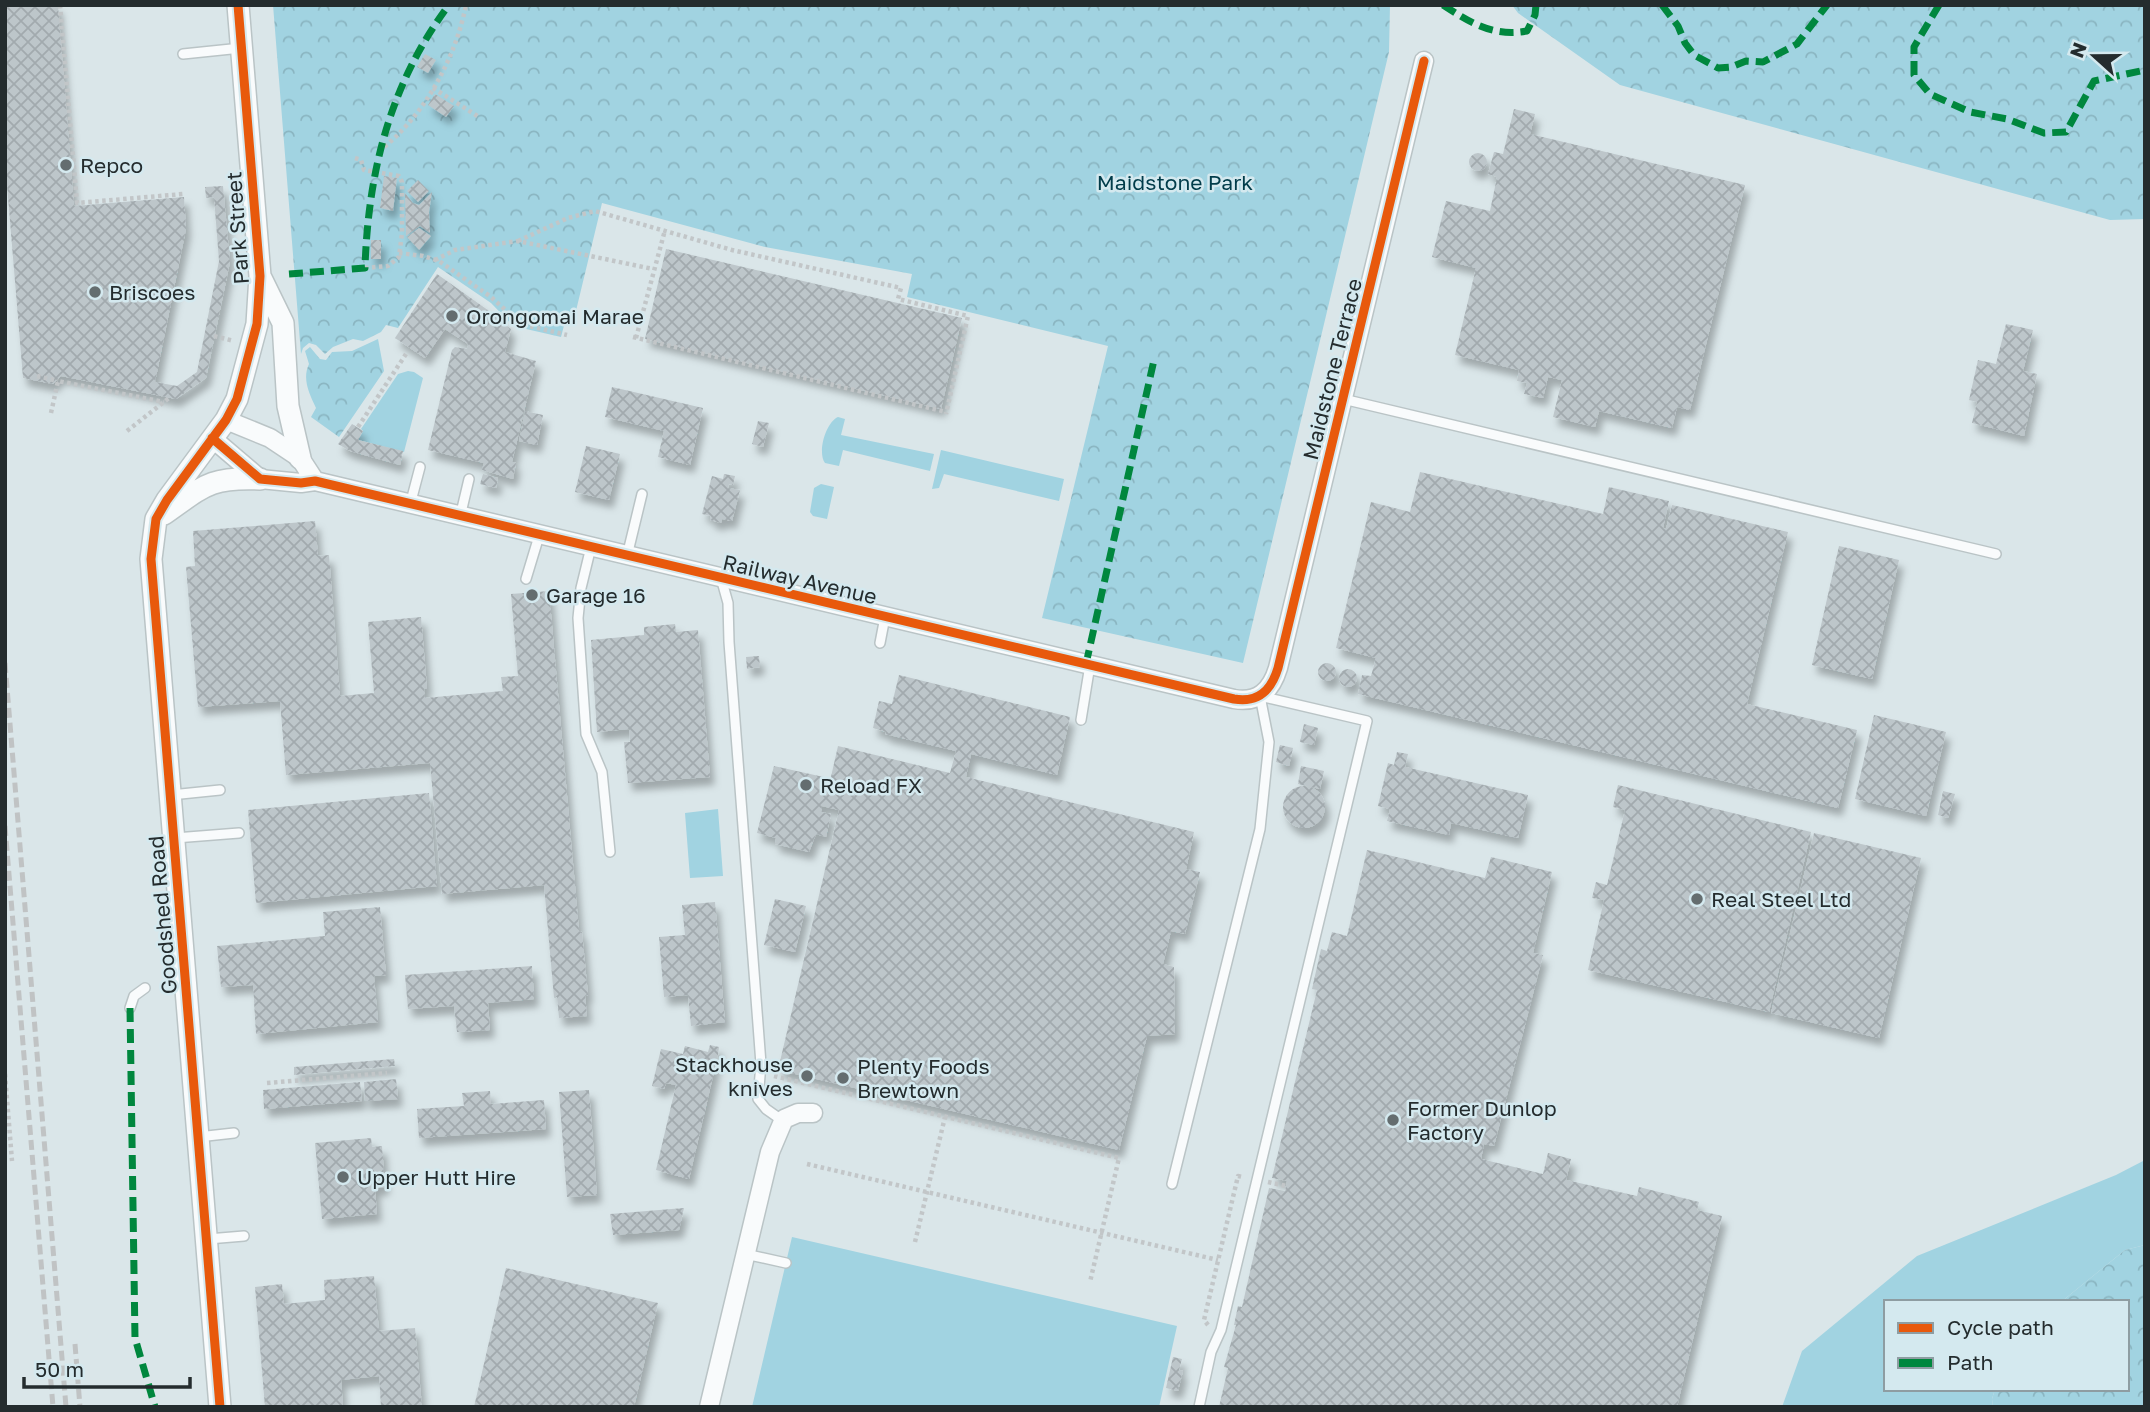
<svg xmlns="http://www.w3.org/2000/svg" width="2150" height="1412" font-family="'Golos Text',sans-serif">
  <defs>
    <pattern id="forest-crowns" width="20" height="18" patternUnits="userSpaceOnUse" patternTransform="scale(1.75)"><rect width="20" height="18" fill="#a1d3e1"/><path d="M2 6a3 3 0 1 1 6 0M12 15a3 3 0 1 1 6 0" fill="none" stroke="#8ab5c1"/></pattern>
    <pattern id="building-cross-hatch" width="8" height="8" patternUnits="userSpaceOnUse" patternTransform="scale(1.75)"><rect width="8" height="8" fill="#bdc6ca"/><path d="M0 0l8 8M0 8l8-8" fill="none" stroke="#a2aaae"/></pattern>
    <filter id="shadow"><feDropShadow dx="4.5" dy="8" stdDeviation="3.5" flood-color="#0004"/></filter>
  </defs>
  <rect width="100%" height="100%" fill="#dae6e9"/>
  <path fill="#a1d3e1" d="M408,371L414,372L423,378L404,452L358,440L363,431L361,429L398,374Z
    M838,417L845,419L841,435L934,454L930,471L843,450L839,466L825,463C817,452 826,422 838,417Z
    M941,450L1064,479L1059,501L944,474L939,488L932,489Z
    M821,484L834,487L827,519L813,516L810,512L814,488Z
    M718,809L723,876L690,878L685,813Z
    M2145,1160V1245L2125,1250L2061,1302H1886V1389H1995L1992,1399L1993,1407H1782L1802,1351L1917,1256L2116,1175Z
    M792,1237L1177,1326L1159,1407H752Z"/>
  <path fill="url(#forest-crowns)" d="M273,5H1390L1389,52L1243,663L1042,618L1108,346L907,297L912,274L765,247L602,203L574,319L566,318L561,337L513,326L491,303L438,267L398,328L386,325L381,332L363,341L353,339L333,347L325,354L316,345L309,343L303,348L301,354Z
    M1512,5H2145V219L2110,220L1620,85L1518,13Z
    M378,339L384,371L339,437L311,417L316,408C309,393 302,379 309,364L305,351L310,347L320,359L326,360L332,352L352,351Z
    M2145,1245V1407H1993L1992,1399L1995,1389H2127V1302H2061L2125,1250Z"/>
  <path fill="url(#building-cross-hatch)" filter="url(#shadow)" d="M5,5H58L74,206L184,197L186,229L155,382L177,386L197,372L219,261L214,197L206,198L205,187L223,186L230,262L206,378L176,399L61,376L53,384L23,378L5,161Z
    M425,54L436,60L428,73L417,67Z
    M435,94L454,106L446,117L428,105Z
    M1514,109L1535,114L1530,134L1745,185L1690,410L1677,407L1672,428L1599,411L1595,427L1553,417L1562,380L1548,377L1543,398L1524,394L1527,383L1517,381L1519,370L1455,355L1476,268L1432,257L1446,201L1490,211L1497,177L1488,174L1494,152L1503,154Z
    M1469 162a9 9 0 1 1 18 0a9 9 0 1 1-18 0Z
    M384,176L397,178L393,211L380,208Z
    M418,180L429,191L418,202L407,191Z
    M432,192L429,212L430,233L420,226L406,236L405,193L413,203L419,205Z
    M419,228L431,236L419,250L407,237Z
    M371,240H381V259H371Z
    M666,249L962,318L941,409L645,339Z
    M437,274L506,323L505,325L511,329L505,352L536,361L512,462L516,463L513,479L482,470L484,463L428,450L452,350L455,347L467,349L468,344L445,329L425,358L395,338Z
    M2006,324L2033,330L2023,371L2037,374L2024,436L1972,423L1977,402L1969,400L1978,360L1996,364Z
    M612,387L703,408L690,465L658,457L664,431L605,417Z
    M525,411L543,415L537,445L519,441Z
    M758,421L769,423L763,447L752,444Z
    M352,424L363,431L358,440L403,451L400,465L350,451L338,444Z
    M586,446L620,454L609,500L575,492Z
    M1420,472L1603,514L1609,487L1669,501L1663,528L1666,529L1672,505L1788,532L1747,704L1857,730L1838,808L1358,694L1362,675L1371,676L1376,658L1336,648L1371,502L1410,512Z
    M483,474L498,478L496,488L480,484Z
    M724,474L735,476L733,485L729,484L728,488L740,490L732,521L722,519L721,523L710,520L711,516L702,514L712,476L723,479Z
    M315,521L318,556L329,555L340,696L374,693L368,622L421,617L427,688L424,689L425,698L503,691L501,677L518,676L511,594L549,591L579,931L582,932L588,995L585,996L587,1016L559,1018L557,997L554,998L544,885L442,894L430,763L286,775L280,701L198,707L186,567L195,566L193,531Z
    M1839,546L1899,560L1872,679L1812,665Z
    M675,624L676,632L698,630L710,777L628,783L624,742H630L629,729L597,732L591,640L644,635V627Z
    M759,656L760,667L747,669L746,657Z
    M1318 672a9 9 0 1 1 18 0a9 9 0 1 1-18 0Z
    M1339 678a9 9 0 1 1 18 0a9 9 0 1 1-18 0Z
    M899,675L1070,717L1057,775L971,754L966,777L1194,832L1186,869L1200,872L1185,934L1171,931L1163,964L1174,967L1175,1034L1147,1036L1119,1150L778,1070L839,810L822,806L821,812L831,814L826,837L816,834L809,852L775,844L776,838L757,833L774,766L828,778L830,781L838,746L950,773L956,751L885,734L886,732L873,728L879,701L892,704Z
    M1874,715L1946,732L1926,816L1855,799Z
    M1304,724L1318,728L1314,745L1300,742Z
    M1280,745L1293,748L1289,766L1276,762Z
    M1397,752L1408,754L1405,767L1528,795L1518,838L1451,823L1449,835L1387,821L1390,809L1378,806L1388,763L1394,765Z
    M1301,766L1324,771L1320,789L1298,784Z
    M1618,785L1811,832L1769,1012L1588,970L1604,900L1592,898L1596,882L1607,885L1625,810L1613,807Z
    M1283 807a21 21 0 1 1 42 0a21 21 0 1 1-42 0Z
    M1943,791L1955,794L1948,818L1938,815Z
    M429,793L437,886L256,903L248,810Z
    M1814,833L1921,858L1879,1038L1771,1013Z
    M1367,850L1485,878L1491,857L1552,872L1533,953L1543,955L1494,1146L1484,1144L1481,1159L1543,1174L1548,1153L1571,1159L1566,1180L1637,1196L1639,1187L1699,1202L1697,1210L1722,1216L1677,1407H1219L1228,1368L1224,1367L1236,1325H1234L1238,1306L1242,1307L1269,1188L1285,1191L1287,1181L1272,1178L1317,990L1312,989L1321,949L1327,951L1332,932L1347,936Z
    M775,899L806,906L795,952L764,945Z
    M715,902L725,1022L691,1026L688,995L664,997L659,937L685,935L682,905Z
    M380,907L386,975L374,976L378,1022L256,1034L253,985L221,987L217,946L325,936L323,912Z
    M532,966L534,999L488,1003L490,1030L457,1032L454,1006L408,1009L405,975Z
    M710,1045L719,1047L718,1055L689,1179L656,1170L676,1085L666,1083L664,1089L652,1086L661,1049L683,1054L685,1046L708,1052Z
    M394,1059L395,1066L294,1075V1067Z
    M396,1079L398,1099L365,1101L364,1082Z
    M360,1082L362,1101L264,1109L263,1090Z
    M589,1090L597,1195L567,1197L559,1092Z
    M490,1091L491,1104L544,1100L546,1129L419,1138L417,1109L464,1106L462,1093Z
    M371,1138L372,1147L382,1146L385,1187L375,1188L377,1214L322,1219L315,1143Z
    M684,1208L679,1230L613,1235L610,1214Z
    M506,1268L658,1303L634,1407H474Z
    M374,1276L379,1331L415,1328L422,1407H381L379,1376L341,1380L343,1407H265L255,1287L282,1284L284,1304L325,1300L324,1280Z
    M1173,1357L1182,1359L1179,1370L1183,1371L1178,1391L1166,1388Z"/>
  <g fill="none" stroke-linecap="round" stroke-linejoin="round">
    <g stroke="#bac4c6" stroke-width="12">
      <path id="service" d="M183,54L241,48
        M1343,399L1996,554
        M410,505L420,467
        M460,517L469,479
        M591,547L581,588L578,618L586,734L602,772L610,852
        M627,556L642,494
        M721,578L728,603L729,642L761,1064L758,1099L766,1109L783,1121
        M526,579L539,536
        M880,643L885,617
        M1081,720L1090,665
        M171,795L220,790
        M175,838L239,833
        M130,1008L134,996L145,988
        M198,1137L234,1133
        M1172,1184L1260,829L1269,742L1260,696L1367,721L1221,1330L1211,1352L1199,1407
        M208,1239L244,1236
        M745,1254L786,1263"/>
    </g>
    <g stroke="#bac4c6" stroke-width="21">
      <path id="minor" d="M226,420L270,438L300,458L315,481
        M212,438L260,479L301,483L315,481L1234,699C1258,703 1271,691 1278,668L1424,61
        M709,1407L770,1152L784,1119L798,1113H813"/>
    </g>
    <g stroke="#bac4c6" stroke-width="24">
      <path id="tertiary" d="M261,278L283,323L288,406L300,458
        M164,514C204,486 209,477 260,479
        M220,1407L151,559L156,519L167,500L226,420L237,399L257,324L260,276L238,5"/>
    </g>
    <path stroke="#c2c6c8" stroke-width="4.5" stroke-dasharray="3.5 3.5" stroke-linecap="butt" d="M60,5L77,203L183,194
      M433,88L479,117
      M379,151C423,118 455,60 466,5
      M355,158L361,160L364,170L399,176L402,182V233L399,257L388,266L365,268
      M518,241L568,218L595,211L732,250L901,288L898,299L968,316L946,414
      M399,253L423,256L439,261L491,297L521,324L567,335
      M435,260L455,250L518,241L653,269
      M214,336L234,341
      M633,337L946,412
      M636,338L665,230
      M37,376L58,381
      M51,413L58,381L164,402
      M358,427L406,354
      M127,431L169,398
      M5,1074L12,1161
      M774,1076L1119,1158L1090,1282
      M267,1083L387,1073
      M807,1164L1218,1260
      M1268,1182L1286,1186
      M915,1242L945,1117
      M1208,1325L1204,1320L1238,1176L1243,1177"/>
    <use href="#service" stroke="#f9fbfc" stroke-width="9"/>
    <use href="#minor" stroke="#f9fbfc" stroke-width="18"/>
    <use href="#tertiary" stroke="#f9fbfc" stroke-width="21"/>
    <path stroke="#c0c3c4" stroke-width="5" stroke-dasharray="10 5" stroke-linecap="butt" d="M5,663L66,1407
      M5,826L53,1407
      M75,1344L80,1407"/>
    <path stroke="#00873e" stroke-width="7" stroke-dasharray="14 7" stroke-linecap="butt" d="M1443,5C1471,23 1493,37 1527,31L1535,15L1536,5
      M1662,5L1678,26L1685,43L1694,55L1718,68L1731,67L1746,61L1763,62L1797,44L1827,5
      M1939,5L1914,47V75L1930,94L1970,112L2007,119L2044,133L2066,132L2094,81L2145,70
      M289,274L365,268C368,173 390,83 449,5
      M1086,664L1154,360
      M130,1008L135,1338L155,1407"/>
    <g stroke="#d4e9ef" stroke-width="13">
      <path id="cycleway" d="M212,438L260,479L301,483L315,481L1234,699C1258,703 1271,691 1278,668L1424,61
        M220,1407L151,559L156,519L167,500L226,420L237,399L257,324L260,276L238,5"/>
    </g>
    <use href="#cycleway" stroke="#e8590c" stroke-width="9"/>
  </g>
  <g fill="#646d6f" stroke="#d4e9ef" stroke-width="2.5">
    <circle cx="66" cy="165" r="7"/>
    <circle cx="95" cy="292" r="7"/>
    <circle cx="452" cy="316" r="7"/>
    <circle cx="532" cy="595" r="7"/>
    <circle cx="806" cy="785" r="7"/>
    <circle cx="1697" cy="899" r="7"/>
    <circle cx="807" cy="1076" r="7"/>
    <circle cx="843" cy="1078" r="7"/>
    <circle cx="1393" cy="1120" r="7"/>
    <circle cx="343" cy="1177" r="7"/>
  </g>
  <g text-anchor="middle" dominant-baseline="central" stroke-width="5" stroke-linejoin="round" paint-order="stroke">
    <g font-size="21" fill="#242c2e" stroke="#d4e9ef" text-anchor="start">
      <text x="80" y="165">Repco</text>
      <text x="109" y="292">Briscoes</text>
      <text x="466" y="316">Orongomai Marae</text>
      <text x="546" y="595">Garage 16</text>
      <text x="820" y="785">Reload FX</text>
      <text x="1711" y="899">Real Steel Ltd</text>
      <text x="793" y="1064" text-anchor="end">Stackhouse<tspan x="793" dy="24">knives</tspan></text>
      <text x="857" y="1066">Plenty Foods<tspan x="857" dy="24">Brewtown</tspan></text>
      <text x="1407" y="1108">Former Dunlop<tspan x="1407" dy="24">Factory</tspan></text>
      <text x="357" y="1177">Upper Hutt Hire</text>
    </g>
    <g font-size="21" fill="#013c4a" stroke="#d4e9ef">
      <text x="1175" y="182">Maidstone Park</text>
    </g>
    <g font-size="21" fill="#242c2e" stroke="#d4e9ef">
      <text transform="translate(237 228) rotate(-94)">Park Street</text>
      <text transform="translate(1332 369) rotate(-76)">Maidstone Terrace</text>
      <text transform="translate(800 579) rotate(13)">Railway Avenue</text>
      <text transform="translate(162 915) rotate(-95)">Goodshed Road</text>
    </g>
  </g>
  <rect width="2150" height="1412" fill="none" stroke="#242c2e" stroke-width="14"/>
  <rect x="1884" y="1300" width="245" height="91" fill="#d4e9ef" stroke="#8e9da2" stroke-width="2"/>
  <rect x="1898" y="1323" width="35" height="10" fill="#e8590c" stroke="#8e9da2" stroke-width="2"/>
  <text x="1947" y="1335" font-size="21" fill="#242c2e">Cycle path</text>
  <rect x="1898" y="1358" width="35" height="10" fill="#00873e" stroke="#8e9da2" stroke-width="2"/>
  <text x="1947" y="1370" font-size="21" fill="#242c2e">Path</text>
  <g transform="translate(2094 56) rotate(291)" stroke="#d4e9ef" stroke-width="5" paint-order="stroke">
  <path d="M0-5L12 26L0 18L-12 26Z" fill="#242c2e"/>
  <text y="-10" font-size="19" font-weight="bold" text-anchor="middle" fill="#242c2e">N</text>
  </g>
  <path d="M24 1377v10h166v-10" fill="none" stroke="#242c2e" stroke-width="3.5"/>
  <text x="35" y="1377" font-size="21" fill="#242c2e" stroke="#d4e9ef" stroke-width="5" paint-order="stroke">50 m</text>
</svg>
